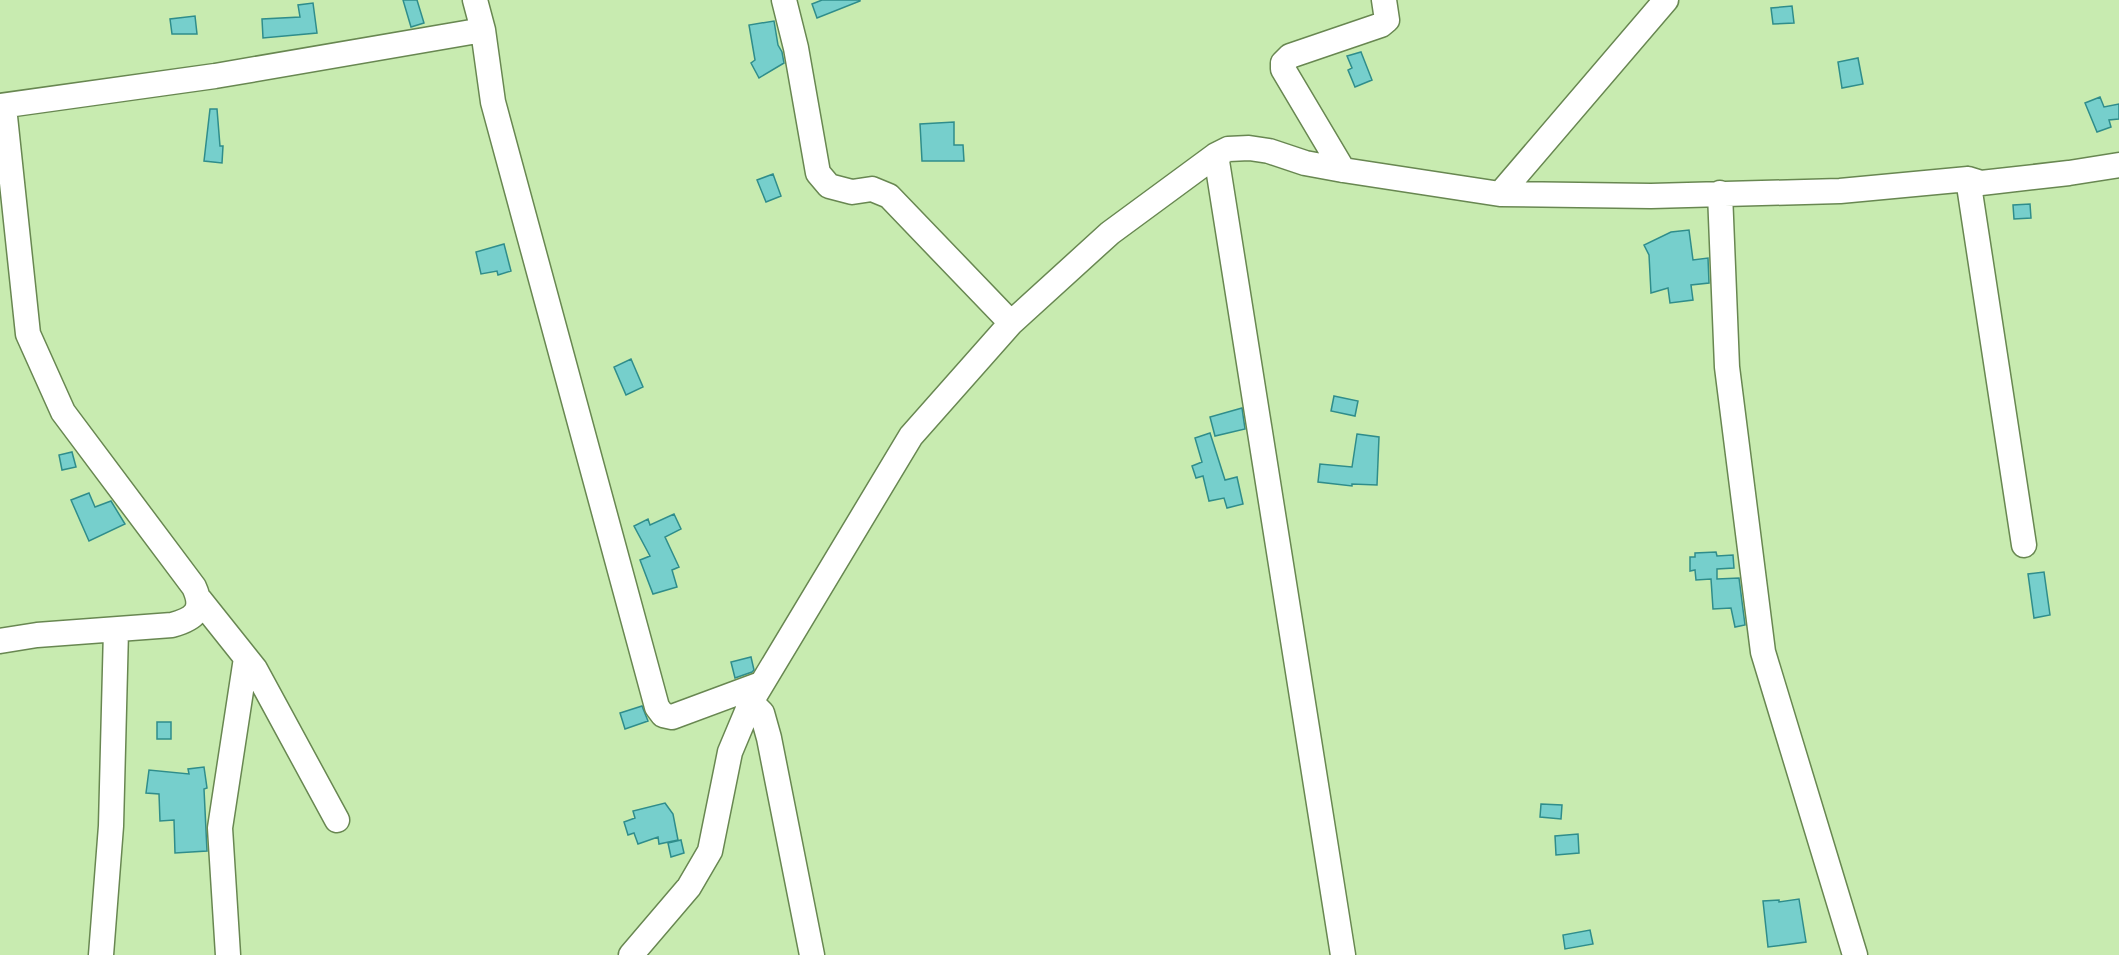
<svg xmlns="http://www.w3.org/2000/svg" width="2119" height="955" font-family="'Work Sans',sans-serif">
  <rect width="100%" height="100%" fill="#c8ebb0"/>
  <path fill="#76cfcc" stroke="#2f8d8b" stroke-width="1.5" d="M403,0H417L424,23L411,27Z
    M822,0H860V1L817,18L812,4Z
    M313,3L317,33L263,38L262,19L300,17L298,5Z
    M1792,6L1794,23L1773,24L1771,8Z
    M195,16L197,34H172L170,19Z
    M774,21L778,45L782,52L784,63L759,78L751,63L755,60L749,25Z
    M1361,52L1372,80L1355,87L1348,70L1352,68L1347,56Z
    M1858,58L1863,84L1842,88L1838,62Z
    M2100,97L2104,107L2119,104V119L2109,120L2111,127L2097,132L2085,103Z
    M210,109H217L220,146H223L222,163L204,161Z
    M954,122V145H963L964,161H922L920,124Z
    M773,174L781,196L766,202L757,180Z
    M2030,204L2031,218L2014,219L2013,205Z
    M1689,230L1693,260L1708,258L1709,283L1691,285L1693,300L1670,303L1668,288L1651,293L1649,255L1644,245L1671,232Z
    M504,244L511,271L498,275L497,271L481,274L476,252Z
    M631,359L643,387L626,395L614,367Z
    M1334,396L1358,401L1355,416L1331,411Z
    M1242,408L1245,429L1215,436L1210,417Z
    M1210,433L1225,480L1237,477L1243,504L1227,508L1224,498L1209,501L1203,476L1196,478L1192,466L1202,462L1195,438Z
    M1357,434L1379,437L1377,485L1352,484V486L1318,482L1320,464L1352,467Z
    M72,452L76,467L62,470L59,455Z
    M89,493L95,507L111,501L125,524L89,541L71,500Z
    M674,514L681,529L665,537L679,567L672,570L677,587L653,594L640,560L650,556L634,526L648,519L650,525Z
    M1716,552L1717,556L1733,555L1734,568L1717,569V579L1739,578L1745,625L1735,627L1731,608L1713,609L1711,579L1696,580L1695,570L1690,571V557H1695V553Z
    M2044,572L2050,615L2034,618L2028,574Z
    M751,657L754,670L752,672L735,678L731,662Z
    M642,706L648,721L625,729L620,713Z
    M157,722H171V739H157Z
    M204,767L207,788L204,789L207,851L175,853L174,820L160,821L159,794L146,793L149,770L189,774L188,769Z
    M665,803L673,814L678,840L659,844L658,837L638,844L634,833L628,835L624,822L635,818L633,811Z
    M1541,804L1562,805L1561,819L1540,817Z
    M1578,834L1579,853L1556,855L1555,836Z
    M681,840L684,853L671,857L668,843Z
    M1799,899L1806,942L1768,947L1763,901L1779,900V902Z
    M1590,930L1593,944L1565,949L1563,935Z"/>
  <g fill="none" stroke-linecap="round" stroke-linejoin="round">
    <g stroke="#688751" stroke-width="27">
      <path id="minor" d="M475,0L483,30L493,102L657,707L663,715L672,717L761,684
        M784,0L796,48L818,173L829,186L852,192L872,189L889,196L1011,323
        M0,106L215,76L483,30
        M1216,155L1343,955
        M1343,170L1283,69V63L1290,56L1381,25L1387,20L1384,0
        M1968,179L2024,545
        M1720,193L1727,367L1763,652L1855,955
        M1500,194L1666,0
        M200,600L255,669L337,820
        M0,641L37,635L172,625C194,619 205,611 194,587L63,412L28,334L4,107
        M751,702L762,713L769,738L812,955
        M101,955L111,826L116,630
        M228,955L220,828L246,658
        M631,955L689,887L710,851L730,752L751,702L911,436L1011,323L1110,233L1216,155L1228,149L1249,148L1269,151L1305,163L1343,170L1500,194L1651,196L1840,191L1968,179L1981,183L2069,173L2119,165"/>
    </g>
    <use href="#minor" stroke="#fff" stroke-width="24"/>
  </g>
</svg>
